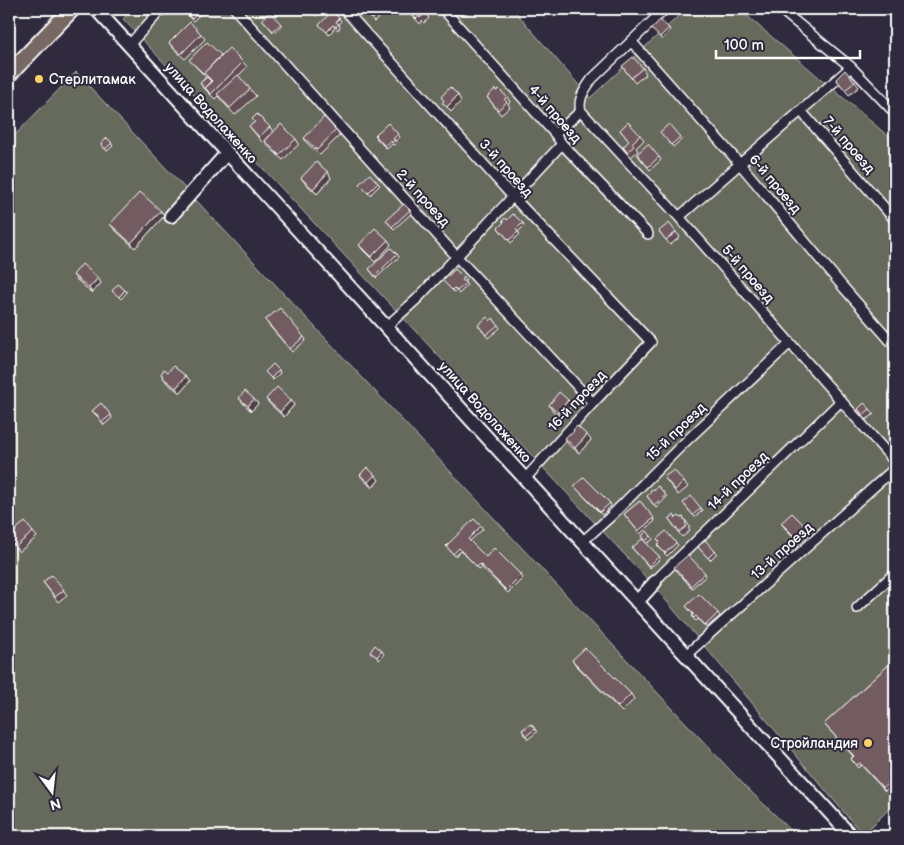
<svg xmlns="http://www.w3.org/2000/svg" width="904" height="845" font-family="'Balsamiq Sans',sans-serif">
  <rect width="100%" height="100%" fill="#2f2a3d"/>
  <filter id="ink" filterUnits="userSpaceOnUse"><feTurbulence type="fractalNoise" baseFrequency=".02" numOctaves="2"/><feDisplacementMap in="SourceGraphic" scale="10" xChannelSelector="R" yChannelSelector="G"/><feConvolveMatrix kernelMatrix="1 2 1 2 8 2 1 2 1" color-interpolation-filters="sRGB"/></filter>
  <g filter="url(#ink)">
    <path fill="#666a5c" stroke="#b2b4ae" d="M133,9H513L590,98L686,9H739L895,142V803L863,835L653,585L123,19Z
      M76,72L745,786L797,836H9V141Z"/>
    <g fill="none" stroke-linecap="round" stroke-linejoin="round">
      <g stroke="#fff" stroke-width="12">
        <path id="street" d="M235,9L457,257L593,403
          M344,9L513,197L651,342L593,403L525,479
          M443,9L555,134L562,144L648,234
          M665,9L592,79C586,88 577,99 581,111L679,217L895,462
          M780,9L851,67L895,113
          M631,41L740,164L844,288L895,346
          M129,45L162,9
          M801,111L895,220
          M555,134L581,111
          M679,217L851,67
          M386,327L417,299L562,144
          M582,542L609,518L682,445L790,343
          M655,582L661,575L841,401
          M857,608L895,573
          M686,655L895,468"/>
      </g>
      <g stroke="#fff" stroke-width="16">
        <path id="secondary" d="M96,9L851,836
          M171,216L227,153
          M637,602L655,582"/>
      </g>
      <g stroke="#fff" stroke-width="19">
        <path id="primary" d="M9,74L72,9"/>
      </g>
      <use href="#street" stroke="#2f2a3d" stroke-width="9"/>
      <use href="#secondary" stroke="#2f2a3d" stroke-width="12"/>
      <use href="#primary" stroke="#776864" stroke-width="15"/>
    </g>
    <path fill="#624e54" stroke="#fff" d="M184,9H206L193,21L184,12L183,10Z
      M309,9H324L322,11L323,12L321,14L319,13L316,16Z
      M385,9L386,11L374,22L365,11Z
      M426,9L429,14L427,16L429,18L424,23L422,21L420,24L412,15L408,10Z
      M262,19L281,24L282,26L274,33Z
      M201,34L205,39L185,59L173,48L169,43Z
      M221,55L243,62L247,67L238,76L250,89L256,96L235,115L223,102L218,96L215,99L202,86L200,83L206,77L189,60Z
      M622,66L643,68L646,74L635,83Z
      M836,79L855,82L859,87L849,95Z
      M496,91L507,97L510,102L508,104L510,107L501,115L487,97Z
      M249,126L270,127L273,132L262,142Z
      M336,130L340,135L320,155L307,143L304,138Z
      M620,130L640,135L644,140L636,148L638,151L631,157L623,147L629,141Z
      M398,134L400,137L395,141L397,143L394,145L392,144L387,149L376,138Z
      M662,134L680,137L682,139L673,147Z
      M107,138L113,146L107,151L101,144Z
      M296,139L299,144L283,160L268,146L265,141Z
      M639,157H659L661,160L650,170Z
      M301,178H331L317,194L305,183Z
      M378,183L380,185L370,195L359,184Z
      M410,210L412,213L394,229L388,223Z
      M161,211L164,216L135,248L114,229L110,224Z
      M507,220L523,223L524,226L518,232L520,234L511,243L498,228Z
      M659,231L676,232L680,237L670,245Z
      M388,240L391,245L375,262L363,250L359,245Z
      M397,254L399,257L376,278L369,269Z
      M73,275L101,283L92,293L77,280Z
      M464,278L466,280L464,282L467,285L459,294L456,290L454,292L443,281Z
      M493,318L500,328L488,338L478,325L490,321Z
      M267,323L304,337L306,340L292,352Z
      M279,370L280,373L273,380L265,372Z
      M161,374L186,376L190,381L180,393L167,383Z
      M239,398L254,399L258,404L251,411L243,403Z
      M266,399L291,400L294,405L284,417L270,404Z
      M549,405H572L561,418L552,410Z
      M858,409H870L874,414L866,420Z
      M92,411L111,415L112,418L104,425L99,418Z
      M570,435L591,440L579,453L568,444L565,438Z
      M360,475L379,480L372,488L364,480Z
      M664,477L684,482L688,487L678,495Z
      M574,486L610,503L611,506L602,515Z
      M658,486L667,497L656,508L647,496Z
      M640,501L655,521L640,534L624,514Z
      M685,506L701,508L703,510L695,517Z
      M9,516L14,523L9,527Z
      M683,517L690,527L688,528L690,531L682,537L669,519L676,518H681Z
      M781,523L807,528L810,534L800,543L785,528Z
      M481,526L483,529L470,541L486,557L521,575L523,578L508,593L481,567L479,569L461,551L455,556L446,546Z
      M33,532L37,537L19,552L9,539Z
      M642,536H651L653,539L648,543Z
      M657,539L676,543L678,545L667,556L657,545L660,542Z
      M698,547L715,551L717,553L710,560Z
      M632,548L659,556L660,559L650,568Z
      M676,570L705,573L706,576L692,588Z
      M52,575L67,595L58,602L43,582Z
      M686,606L718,613L720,616L706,628L698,619L696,621L693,618V614Z
      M895,659V782L885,791L861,765L858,768L851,759L853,756L824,724Z
      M572,660L631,694L634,699L622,712L576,665Z
      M531,724L537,732L528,739L522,730Z"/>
    <path fill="#504045" stroke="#fff" d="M339,18L341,21L338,25L336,22Z
      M339,24L340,27L338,30L336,27Z
      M333,25L335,27L329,35L327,32Z
      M669,28L670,30L662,40L660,37Z
      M458,95L461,101L451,112L447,107Z
      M328,172L331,178L317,194L313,189Z
      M161,211L164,216L135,248L131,243Z
      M98,278L101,283L92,293L89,288Z
      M125,290L127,292L121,299L119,297Z
      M186,376L190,381L180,393L176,388Z
      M254,399L258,404L251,411L248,406Z
      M291,400L294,405L284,417L280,412Z
      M568,400L572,405L561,418L558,413Z
      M587,435L591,440L579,453L575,448Z
      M375,475L379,480L372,488L368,482Z
      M382,651L384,654L379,660L377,657Z"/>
    <path fill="#725b62" stroke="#fff" d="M184,9H202L192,19L183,10Z
      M310,9H320L321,10L319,12L318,10L314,13Z
      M368,9H384L373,19L365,11Z
      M410,9H426L423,11L425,13L420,18L419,16L416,19L408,10Z
      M332,11L339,18L336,22L339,24L336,27L333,25L327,32L319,25Z
      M270,12L281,24L273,31L262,19Z
      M660,20L669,28L660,37L651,29Z
      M190,22L201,34L181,54L169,43Z
      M207,42L221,55L204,73V74L189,60Z
      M229,48L243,62L211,94L205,88L212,81L204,73Z
      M633,57L643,68L631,78L622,66Z
      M845,70L855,82L845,90L836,79Z
      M238,75L250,89L230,108L217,94Z
      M207,77L212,82L205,88L207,91L200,83Z
      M450,87L458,95L447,107L442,103L444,101L441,97Z
      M495,89L496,91L499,89L507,97L504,99L507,102L498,110L487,97Z
      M257,114L270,127L259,137L249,126L255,122L252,119Z
      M324,117L336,130L317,150L304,138Z
      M628,122L640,135L632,143L634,146L627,152L623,147L629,141L620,130Z
      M388,123L398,134L393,139L395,140L392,143L391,141L385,146L375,135Z
      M281,124L296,139L279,155L265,141Z
      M669,124L680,137L671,145L660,132Z
      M107,138L112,143L105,149L101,144Z
      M648,144L659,157L648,167L637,154Z
      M316,162L328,172L313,189L301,178Z
      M370,174L378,183L368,193L359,184Z
      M140,192L161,211L131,243L110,224Z
      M404,204L410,210L392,227L386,220Z
      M513,214L523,223L516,229L518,232L509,240L498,228L504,222L502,221L505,218L507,220Z
      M669,223L676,232L666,240L659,231Z
      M375,228L388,240L371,257L359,245Z
      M391,248L397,254L375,276L369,269Z
      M82,264L98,278L89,288L73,275Z
      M455,269L464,278L462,280L466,283L457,291L454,288L452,290L443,281Z
      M118,284L125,290L119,297L112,291Z
      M280,308L304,337L290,349L265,320Z
      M487,317L490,321L493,318L498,325L486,335L478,325Z
      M273,364L279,370L271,378L265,372Z
      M173,366L186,376L176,388L163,378L164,377L161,374L164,369L168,372Z
      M277,387L291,400L280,412L266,399Z
      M245,391L254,399L248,406L239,398Z
      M559,392L568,400L558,413L549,405Z
      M101,403L111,415L102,422L99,418L100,417L92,411Z
      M864,403L870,409L863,415L858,409Z
      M577,426L587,435L575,448L565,438L569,434L570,435L574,431L573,430Z
      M367,467L375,475L368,482L360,475Z
      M674,470L684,482L675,490L664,477Z
      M584,477L610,503L600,512L574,486Z
      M658,486L666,495L654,505L647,496L651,492L650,491L652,489L654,491Z
      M691,496L701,508L693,515L683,503Z
      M640,501L654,518L638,531L624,514Z
      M792,513L807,528L796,538L781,523Z
      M674,515L676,518L679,516L681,518L683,517L686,522L685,523L687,526L679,532L669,519Z
      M474,519L481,526L468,539L486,557L494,548L521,575L506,590L480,564L477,567L459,548L453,554L446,546Z
      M25,522L33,532L15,547L9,538V535Z
      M647,531L651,536L646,541L642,536Z
      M666,531L676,543L665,553L657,545L660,542L657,539Z
      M642,539L659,556L649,566L632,548Z
      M705,540L715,551L708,558L698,547Z
      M688,555L705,573L691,586L674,567Z
      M52,575L64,590L55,597L43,582Z
      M699,594L718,613L705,626L696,616L694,618L692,616L694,614L686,606Z
      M375,645L382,651L377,657L370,652Z
      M585,648L631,694L618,707L572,660Z
      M895,659V777L883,788L860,763L857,765L851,759L854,756L824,724Z
      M531,724L535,729L526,736L522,730Z"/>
  </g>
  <g fill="#ffd166" stroke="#2f2a3d" stroke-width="2">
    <circle cx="39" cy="79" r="5"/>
    <circle cx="868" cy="743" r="5"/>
  </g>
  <g text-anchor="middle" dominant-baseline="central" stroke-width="4" stroke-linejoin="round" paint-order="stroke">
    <g font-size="14" fill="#fff" stroke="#2f2a3d" text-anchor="start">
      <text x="49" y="79">Стерлитамак</text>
      <text x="858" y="743" text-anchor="end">Стройландия</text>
    </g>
    <g font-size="14" fill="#fff" stroke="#2f2a3d">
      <text transform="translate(211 113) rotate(48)">улица Водолаженко</text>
      <text transform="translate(555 114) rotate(49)">4-й проезд</text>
      <text transform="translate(849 145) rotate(49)">7-й проезд</text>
      <text transform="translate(506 168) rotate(48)">3-й проезд</text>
      <text transform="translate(775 184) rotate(50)">6-й проезд</text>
      <text transform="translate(423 198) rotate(48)">2-й проезд</text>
      <text transform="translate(748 274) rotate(49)">5-й проезд</text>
      <text transform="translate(577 401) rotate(-47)">16-й проезд</text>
      <text transform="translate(485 412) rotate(48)">улица Водолаженко</text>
      <text transform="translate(676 432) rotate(-44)">15-й проезд</text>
      <text transform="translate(738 481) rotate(-44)">14-й проезд</text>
      <text transform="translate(782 551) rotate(-42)">13-й проезд</text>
    </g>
  </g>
  <rect width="904" height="845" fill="none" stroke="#2f2a3d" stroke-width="30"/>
  <rect x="15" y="15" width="874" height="815" fill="none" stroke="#fff" stroke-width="2" filter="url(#ink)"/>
  <g transform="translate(52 792) rotate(165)" stroke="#2f2a3d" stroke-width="4" paint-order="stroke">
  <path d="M0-4L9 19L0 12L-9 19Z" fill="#ffffff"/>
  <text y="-8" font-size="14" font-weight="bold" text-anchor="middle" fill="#ffffff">N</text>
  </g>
  <path d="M716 50v8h144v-8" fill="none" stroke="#ffffff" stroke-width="2.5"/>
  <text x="724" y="50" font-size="15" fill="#ffffff" stroke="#2f2a3d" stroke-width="4" paint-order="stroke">100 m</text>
</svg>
